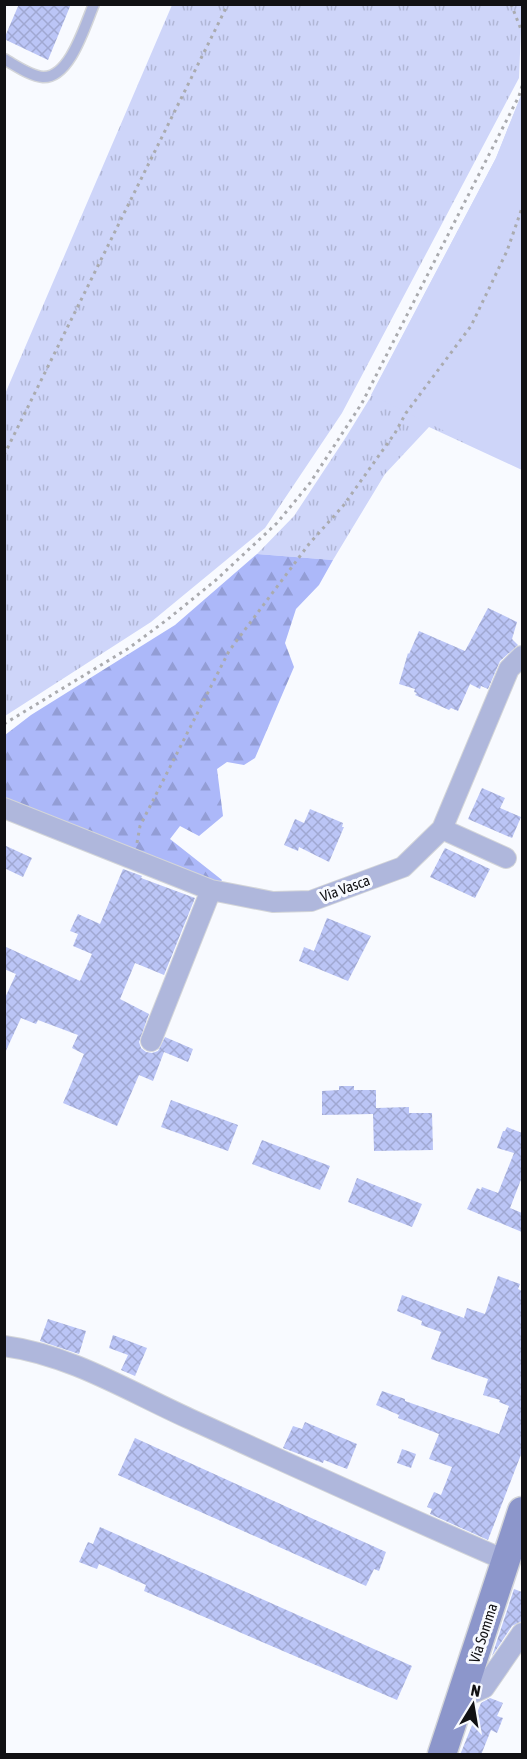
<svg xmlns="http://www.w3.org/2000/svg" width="527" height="1759" font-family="'Asap Condensed',sans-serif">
  <defs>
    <pattern id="grass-tufts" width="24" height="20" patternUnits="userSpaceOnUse" patternTransform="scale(1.5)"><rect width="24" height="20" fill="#ced5f9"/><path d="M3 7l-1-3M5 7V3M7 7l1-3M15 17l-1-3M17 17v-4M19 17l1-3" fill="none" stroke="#b0b6d5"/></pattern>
    <pattern id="forest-firs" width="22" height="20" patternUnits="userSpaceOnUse" patternTransform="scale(1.5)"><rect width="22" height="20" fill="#acb8f9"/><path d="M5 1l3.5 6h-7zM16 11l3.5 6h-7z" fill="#939dd5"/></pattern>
    <pattern id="building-cross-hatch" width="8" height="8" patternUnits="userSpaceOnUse" patternTransform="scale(1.5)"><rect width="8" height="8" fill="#bbc5f6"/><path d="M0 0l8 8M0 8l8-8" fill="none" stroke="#a0a8d2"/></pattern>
  </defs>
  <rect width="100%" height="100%" fill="#f8faff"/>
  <path fill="url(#grass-tufts)" d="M172,5H522L519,78L342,413L265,528L151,622L5,716V394Z
    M522,93V470L429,427L385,474L333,560L257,554L294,516L346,437L370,398L496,158Z"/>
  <path fill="url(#forest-firs)" d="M257,554L333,560L319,585L296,609L285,643L294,667L255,758L244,765L227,762L217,769L223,816L199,836L180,826L170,839L222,880L216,889L5,800V735L31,715L175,625Z"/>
  <path fill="#ced5f9" d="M522,93V469L371,395L496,158Z"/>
  <path fill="url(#building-cross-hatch)" d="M19,4H71L48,60L4,39Z
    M488,608L517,622L512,639L518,645L500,661L488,689L481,686L480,689L470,684L458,711L451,708L449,710L415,695L417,693L414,692L415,689L399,684L408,653L409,654L419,631L465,651Z
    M482,788L505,798L500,808L521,817L512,838L468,819Z
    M310,809L343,823L342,827H344L329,862L299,847L298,851L284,845L295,819L304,823Z
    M4,845L32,858L23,877L4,868Z
    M445,848L490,869L475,898L430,877Z
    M123,869L142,876L141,878L195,898L164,975L135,963L120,999L149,1014L139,1042L141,1048L146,1052L152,1053L158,1051L165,1037L193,1049L188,1062L164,1052L153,1081L139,1075L117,1126L63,1103L84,1054L72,1048L78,1035L38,1020L36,1024L21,1018L4,1055V1000L16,974L4,969V946L80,981L92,954L73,946L78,934L70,931L78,914L100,924Z
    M327,918L371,936L348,981L299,961L304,947L314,951Z
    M339,1086H354V1090H376V1108L409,1107V1113H432L433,1150L374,1151L373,1114L322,1115V1091L339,1090Z
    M171,1100L238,1125L228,1151L161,1127Z
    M507,1127L522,1133V1177L510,1208L522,1213V1232L467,1209L477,1188L481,1190L482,1187L498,1193L514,1153L497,1148L503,1131H505Z
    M262,1140L330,1166L320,1190L252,1164Z
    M357,1178L422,1204L412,1227L348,1202Z
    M498,1276L520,1284L518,1289L522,1291V1452L488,1540L430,1514L432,1509L427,1507L434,1492L441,1495L452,1467L429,1459L439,1434L398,1418L399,1415L376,1405L382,1391L405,1399V1401L499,1434L509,1406L499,1402L500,1400L483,1395L488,1379L431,1359L441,1332L421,1325L422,1321L397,1311L402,1295L464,1318L467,1308L485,1314Z
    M48,1319L86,1331L79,1354L40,1341Z
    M113,1335L147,1348L135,1376L121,1370L128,1355L109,1348Z
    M305,1422L357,1444L347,1469L324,1460L323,1463L283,1448L293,1426L302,1429Z
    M135,1438L386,1552L379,1571L374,1569L366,1586L118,1475Z
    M402,1449L416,1454L411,1468L397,1463Z
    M100,1527L412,1666L397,1700L144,1591L146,1585L99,1564L97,1569L79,1562L88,1542L93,1544Z
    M514,1589L522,1592V1621L512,1626L492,1656Z
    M490,1698L503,1703L497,1716L503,1718L497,1733L491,1730L481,1755H460L481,1703Z"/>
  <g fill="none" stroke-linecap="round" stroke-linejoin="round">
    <g stroke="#d3d5d9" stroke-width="13">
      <path id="lane" d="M4,59C15,65 30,76 43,77C70,78 85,25 94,4"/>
    </g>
    <g stroke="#d3d5d9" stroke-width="22">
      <path id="street" d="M4,808L211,890L273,902L311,901L403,867L442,829L509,669L522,656
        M442,829L506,858
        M151,1041L211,890
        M4,1346C71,1355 130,1392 190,1419C296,1467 401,1515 507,1561
        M462,1698L484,1688L522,1633"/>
    </g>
    <g stroke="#d3d5d9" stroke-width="31">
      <path id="secondary" d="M442,1754L522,1511"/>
    </g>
    <path stroke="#aaabaf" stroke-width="3" stroke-dasharray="3 4.5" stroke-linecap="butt" d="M511,4L522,32
      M4,455L228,4
      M4,724L129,648L168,619L216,580L277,523L310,483L362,403L519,96L522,86
      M137,843L140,826L229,651L309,544L343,506L395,433L406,413L471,326L507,251L522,208"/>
    <use href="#lane" stroke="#afb7dc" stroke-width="10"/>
    <use href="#street" stroke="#afb7dc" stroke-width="20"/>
    <use href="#secondary" stroke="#8c96cb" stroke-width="28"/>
  </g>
  <g text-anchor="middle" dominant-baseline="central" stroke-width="6" stroke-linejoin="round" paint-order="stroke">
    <g font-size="15" fill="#111114" stroke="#f8faff">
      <text transform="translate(345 888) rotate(-20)">Via Vasca</text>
      <text transform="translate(483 1633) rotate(-72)">Via Somma</text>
    </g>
  </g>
  <rect width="527" height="1759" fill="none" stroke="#111114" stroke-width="12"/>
  <g transform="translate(473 1705) rotate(11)" stroke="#f8faff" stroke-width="4.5" paint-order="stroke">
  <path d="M0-4.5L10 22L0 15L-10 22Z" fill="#111114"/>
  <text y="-9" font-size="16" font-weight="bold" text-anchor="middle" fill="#111114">N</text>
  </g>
</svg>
